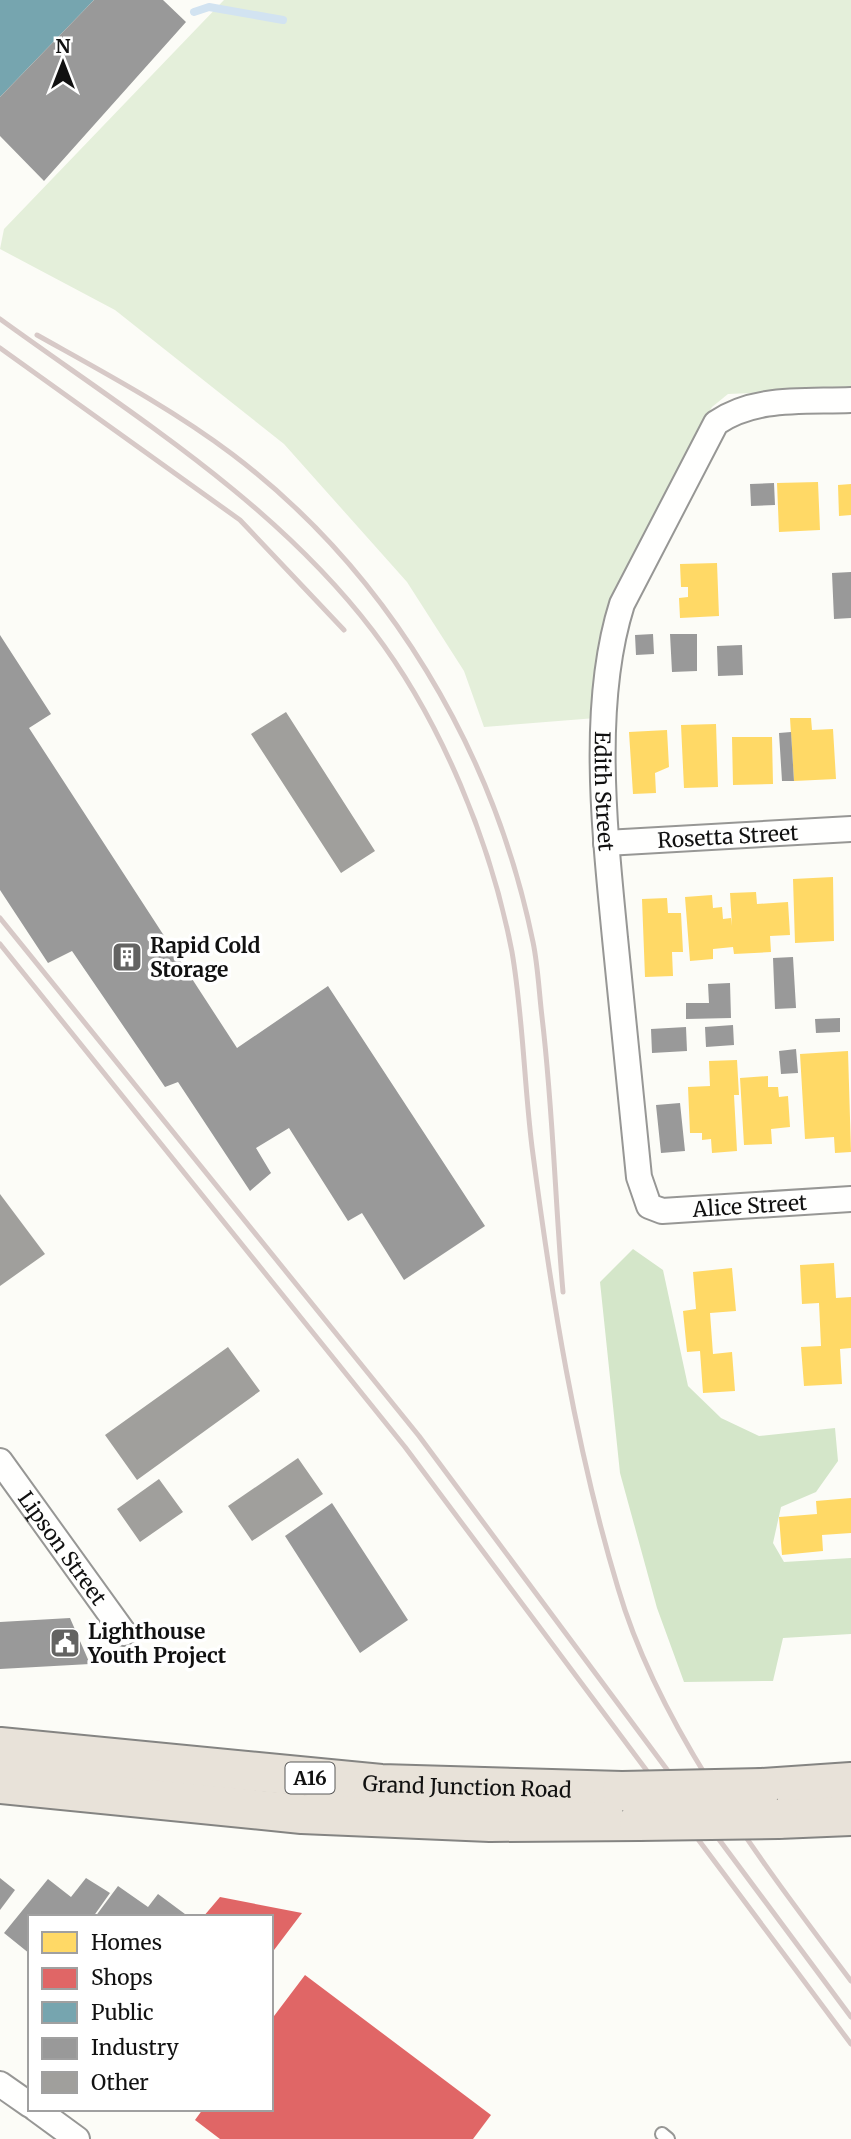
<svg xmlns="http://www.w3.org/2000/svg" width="851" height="2139" font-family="Merriweather,serif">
  <rect width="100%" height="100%" fill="#fcfcf7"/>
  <path fill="#e4efda" d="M224,0H851V389L728,394L712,407L611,597L603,628L596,718L484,727L464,671L407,582L284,444L115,310L0,249L4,229Z"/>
  <path fill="#d4e6c9" d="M633,1249L663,1270L688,1386L721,1418L759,1436L835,1428L838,1461L816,1492L781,1507L773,1543L784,1562L851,1558V1634L783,1638L773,1681L684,1682L657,1608L620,1473L600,1282Z"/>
  <path fill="#ffd966" d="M818,482L820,530L779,532L777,483Z
    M851,484V515L839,516L838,485Z
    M717,563L719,616L680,618L679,598L688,597V587H681L680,564Z
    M790,718H811L812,730L833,729L836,779L794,781Z
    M716,724L718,787L684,788L681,725Z
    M667,730L669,767L655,773L656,793L633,794L629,732Z
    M732,737H772L773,784L733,785Z
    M833,877L834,941L795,943L793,879Z
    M756,892L757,904L788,902L790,935L770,936L771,952L734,954L733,947L713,949V959L690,961L685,897L712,895L713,908L722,907L723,919L731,918L732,926L730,893Z
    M667,898L668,913H681L683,952H672L673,976L645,977L642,899Z
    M848,1051L851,1152L835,1153L834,1137L805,1139L800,1054Z
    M737,1060L739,1095H734L737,1151L712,1153L711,1139L702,1140V1133H690L688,1087L710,1086L709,1061Z
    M768,1076V1087H778L779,1097L788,1096L790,1127L771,1129L772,1144L744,1145L740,1078Z
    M834,1263L836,1298L851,1297V1348L840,1349L842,1384L804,1386L801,1347L821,1346L819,1303L802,1304L800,1265Z
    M732,1268L736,1311L710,1313L713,1354L732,1352L735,1391L703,1393L700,1351L687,1352L683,1311L696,1309L693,1272Z
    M851,1498V1533L822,1535L823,1551L782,1555L779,1517L817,1514L816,1501Z"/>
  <path fill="#e06666" d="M220,1897L302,1913L271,1954V1917H203Z
    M305,1975L491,2115L473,2139H220L195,2120L203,2109H271V2020Z"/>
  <path fill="#76a5af" d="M0,0H94L0,97Z"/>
  <path fill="#999" d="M94,0H163L186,22L44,181L0,136V97Z
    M774,483L775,505L751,506L750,484Z
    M851,572V618L834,619L832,573Z
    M653,634L654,654L636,655L635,635Z
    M670,634H697V671L672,672Z
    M0,635L51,714L29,728L237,1048L328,986L485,1226L404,1280L362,1213L348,1221L289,1128L256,1148L271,1173L250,1191L178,1082L165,1087L72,951L48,963L0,890Z
    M742,645L743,675L718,676L717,646Z
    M791,732L794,781H782L779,733Z
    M793,957L796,1008L775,1009L773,958Z
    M730,983L731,1018L686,1019V1003H709L708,984Z
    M840,1018V1032L816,1033L815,1019Z
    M733,1025L734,1045L706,1047L705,1027Z
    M686,1027L687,1051L652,1053L651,1029Z
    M796,1049L798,1073L781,1074L779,1051Z
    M680,1103L685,1151L661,1153L656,1105Z
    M332,1503L408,1620L360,1653L285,1536Z
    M70,1618L90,1664L0,1669V1622Z
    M0,1878L15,1890L0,1910Z
    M86,1878L110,1893L93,1917H30V1954L4,1933L48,1879L71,1897Z
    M118,1886L148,1907L158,1894L189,1917H95Z"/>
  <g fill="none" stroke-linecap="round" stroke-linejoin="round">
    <path stroke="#d2e3f1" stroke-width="8" d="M194,12L209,7L283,20"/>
  </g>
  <path fill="#a09f9c" d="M286,712L375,851L341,873L251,734Z
    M0,1194L45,1254L0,1286Z
    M228,1347L260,1391L137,1480L105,1435Z
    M298,1458L323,1494L252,1541L228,1506Z
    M159,1479L183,1512L140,1542L117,1509Z"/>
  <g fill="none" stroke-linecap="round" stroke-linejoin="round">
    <g stroke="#979795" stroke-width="16">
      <path id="lane" d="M662,2134L668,2139"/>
    </g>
    <g stroke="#979795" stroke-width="28">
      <g id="street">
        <path id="s1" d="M851,400C805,402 755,396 716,423L622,604C590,705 605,834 615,938C623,1018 631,1098 639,1177L649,1206L662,1211L851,1199"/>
        <path id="s2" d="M606,843L851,829"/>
        <path id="s3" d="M0,1461L124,1633"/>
        <path d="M0,2084L30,2105"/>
        <path d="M36,2109L77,2139"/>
      </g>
    </g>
    <g stroke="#848482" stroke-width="42">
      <g id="highway">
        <path id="s4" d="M0,1747L381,1784L622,1791"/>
        <path d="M0,1784L302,1814L490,1822L639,1821"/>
        <path d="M762,1788L851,1782"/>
        <path d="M778,1819L851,1816"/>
      </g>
    </g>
    <use href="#lane" stroke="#fffffe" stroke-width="12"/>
    <use href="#street" stroke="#fffffe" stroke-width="24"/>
    <use href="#highway" stroke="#e8e2d9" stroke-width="38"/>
    <path stroke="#d7c9c7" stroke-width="5" d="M0,319C131,414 274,501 373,631C441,720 491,843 512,952C523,1016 524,1082 532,1147C551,1293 575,1446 618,1588C659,1729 764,1865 851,1981
      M37,335C103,372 171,408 232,454C388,572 494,751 533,942C538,966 539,992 542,1017C553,1108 555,1200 563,1292
      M0,348L240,520L344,630
      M0,918L419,1436L851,2017
      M0,944L405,1447L851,2044"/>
    <g stroke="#848482" stroke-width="42" stroke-linecap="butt">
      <path id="highway-bridge" d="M622,1791L762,1788
        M639,1821L778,1819"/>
    </g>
    <use href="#highway-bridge" stroke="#e8e2d9" stroke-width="38"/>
  </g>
  <defs>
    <g id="building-square" transform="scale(1.575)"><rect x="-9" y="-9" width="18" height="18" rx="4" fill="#636362" stroke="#fff"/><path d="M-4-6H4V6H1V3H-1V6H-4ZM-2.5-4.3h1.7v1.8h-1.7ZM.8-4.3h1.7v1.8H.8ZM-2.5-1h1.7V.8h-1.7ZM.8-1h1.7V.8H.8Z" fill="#fff"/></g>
    <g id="civic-square" transform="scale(1.575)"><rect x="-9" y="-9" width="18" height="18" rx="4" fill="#636362" stroke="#fff"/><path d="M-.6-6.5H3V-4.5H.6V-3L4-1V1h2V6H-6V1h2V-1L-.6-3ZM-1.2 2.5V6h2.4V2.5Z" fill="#fff"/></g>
  </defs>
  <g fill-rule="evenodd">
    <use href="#building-square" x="127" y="957"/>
    <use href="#civic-square" x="65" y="1643"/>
  </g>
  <g text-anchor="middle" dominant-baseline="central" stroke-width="7" stroke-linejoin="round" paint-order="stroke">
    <rect fill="#fff" stroke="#585858" stroke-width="2" x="285.5" y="1762.5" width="49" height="31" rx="5"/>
    <g font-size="19" font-weight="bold" fill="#111">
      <text x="310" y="1778">A16</text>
    </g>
    <g font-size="21" fill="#111" stroke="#fff">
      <text stroke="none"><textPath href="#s1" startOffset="532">Edith Street</textPath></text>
      <text stroke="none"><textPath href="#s2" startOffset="122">Rosetta Street</textPath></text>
      <text stroke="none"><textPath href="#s1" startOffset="1052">Alice Street</textPath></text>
      <text stroke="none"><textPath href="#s3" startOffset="107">Lipson Street</textPath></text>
      <text stroke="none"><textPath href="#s4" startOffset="469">Grand Junction Road</textPath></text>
    </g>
    <g font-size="21" font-weight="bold" fill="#111" stroke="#fff" text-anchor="start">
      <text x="150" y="945">Rapid Cold<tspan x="150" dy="24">Storage</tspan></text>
      <text x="88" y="1631">Lighthouse<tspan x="88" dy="24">Youth Project</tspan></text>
    </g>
  </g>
  <rect x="28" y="1915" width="245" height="196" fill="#ffffff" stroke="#a0a0a0" stroke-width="2"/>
  <rect x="42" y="1932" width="35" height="21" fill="#ffd966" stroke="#a0a0a0" stroke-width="2"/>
  <text x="91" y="1950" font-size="21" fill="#111111">Homes</text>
  <rect x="42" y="1968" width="35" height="21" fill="#e06666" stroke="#a0a0a0" stroke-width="2"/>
  <text x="91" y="1985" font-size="21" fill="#111111">Shops</text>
  <rect x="42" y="2002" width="35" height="21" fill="#76a5af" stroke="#a0a0a0" stroke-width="2"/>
  <text x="91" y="2020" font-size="21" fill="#111111">Public</text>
  <rect x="42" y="2038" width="35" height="21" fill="#999999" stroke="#a0a0a0" stroke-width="2"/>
  <text x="91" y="2055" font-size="21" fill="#111111">Industry</text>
  <rect x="42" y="2072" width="35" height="21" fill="#a09f9c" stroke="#a0a0a0" stroke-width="2"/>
  <text x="91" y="2090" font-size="21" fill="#111111">Other</text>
  <g transform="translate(63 63)" stroke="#ffffff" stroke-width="5" paint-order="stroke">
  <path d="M0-5L12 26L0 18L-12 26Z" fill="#111111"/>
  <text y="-10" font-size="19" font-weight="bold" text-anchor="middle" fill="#111111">N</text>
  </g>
</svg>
